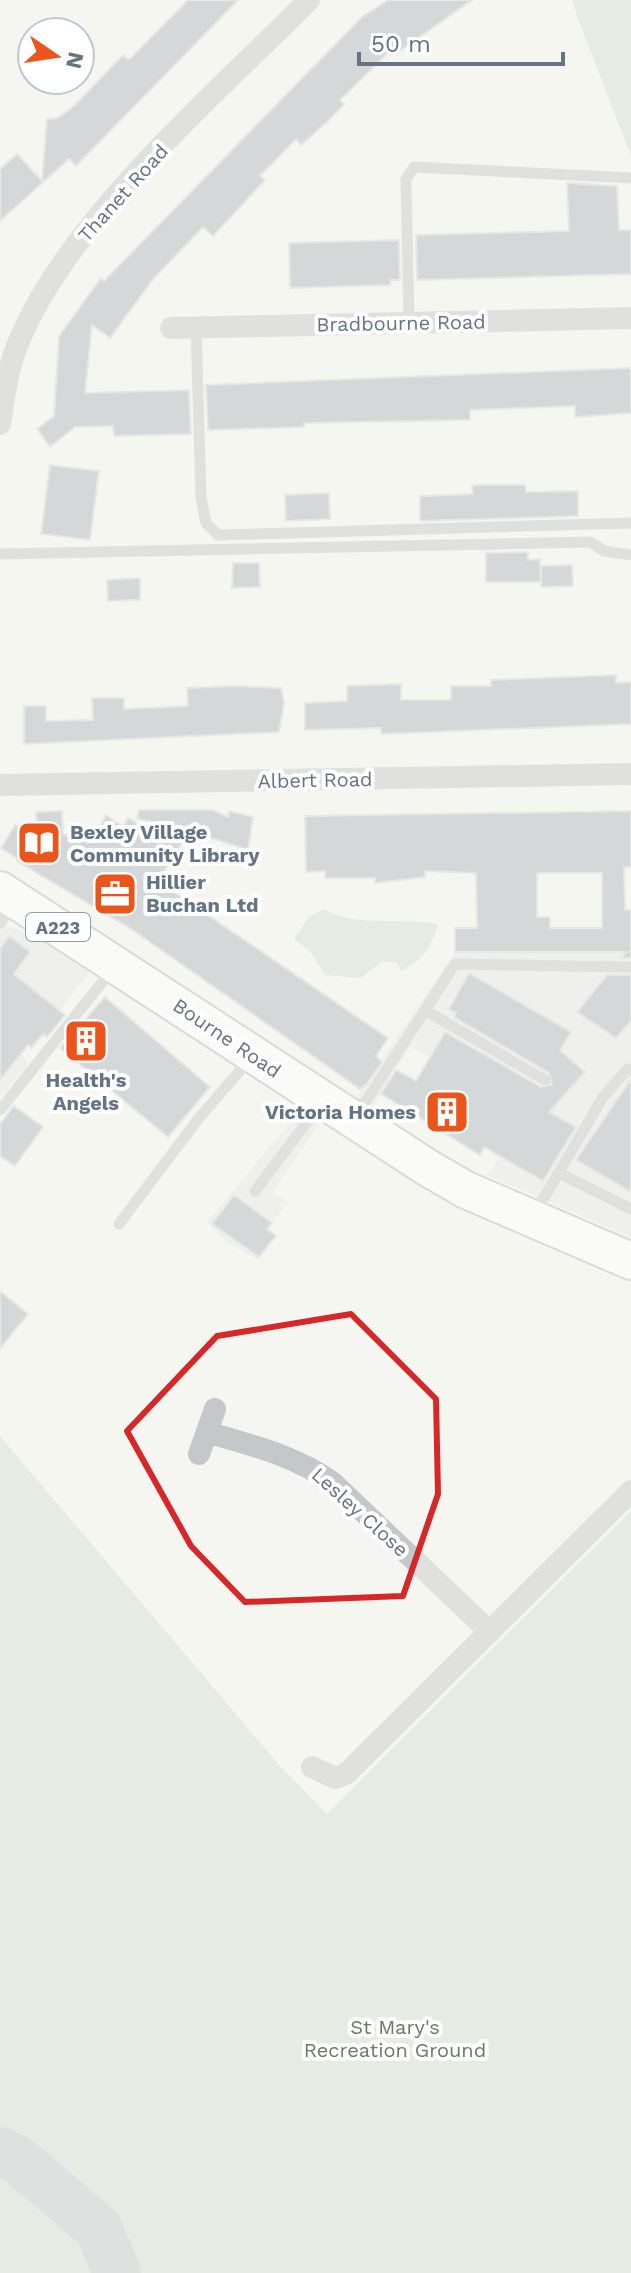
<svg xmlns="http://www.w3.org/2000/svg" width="631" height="2273" font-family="'Work Sans',sans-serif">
  <rect width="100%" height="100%" fill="#f5f5f1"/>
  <path fill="#e6e7e5" d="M0,922L39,938L90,971L31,1048L28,1045L21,1054L29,1063L0,1098Z
    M455,928H631V1237L487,1175L529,1117L410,1047L371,1109L355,1099L455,952Z
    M300,1111L320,1123L273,1192L288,1202L267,1229L276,1236L257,1260L227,1242L207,1222Z"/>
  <path fill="#d6ddd2" d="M572,0H631V156L577,16Z
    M324,909C355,928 402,917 438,924C430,949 424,959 401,971L397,963L383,961L361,978L325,975L310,951L294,939L309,917Z
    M0,1436L280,1766L327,1814L631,1511V2273H0Z"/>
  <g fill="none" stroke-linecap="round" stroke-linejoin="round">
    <path stroke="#bec9ce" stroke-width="48" d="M0,2151L18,2160L99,2229L117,2273"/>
  </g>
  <path fill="#adb4ba" stroke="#d6d6d4" stroke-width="2" fill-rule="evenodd" d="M188,0H238L76,166L69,159L0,221V169L17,154L42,181L47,119L58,118L75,105L123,55L129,60Z
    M388,0H472L397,53L392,49L340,100L344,105L328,121L301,145L296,139L260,176L265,180L213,236L203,227L154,278L110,338L92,325L85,393L189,390L191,434L114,436L113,426L75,427L50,447L37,429L54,416L59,336L101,278L104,281L362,17Z
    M567,183L617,186L619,230H631V274L417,280L416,235L569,231Z
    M399,240L400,280H390V285L290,288L289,243Z
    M631,368V413L575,417V406L470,410V420L304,423V427L208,430L206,385Z
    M50,465L99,471L90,540L41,534Z
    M472,485H525L526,492L578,491V516L420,521V496L473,494Z
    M329,493L330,519L286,521L285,495Z
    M528,552V560L540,559L541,582H486V553Z
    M233,563H259L260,587L232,588Z
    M572,565L573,586L541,587V566Z
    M140,578V600L108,601L107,580Z
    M616,675V683L631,682V724L381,734V728L305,730V703L347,701V686L401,684V700H451V686H491V680Z
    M235,686L281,688L284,703L279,732L24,744V706H46V721L93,720L92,698H124V709L188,706L187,688Z
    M139,810H213L228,817L229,811L253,817L248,850L190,831L158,881L388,1038L376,1056L382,1062L366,1085L360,1089L131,929L17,861L18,859L1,848L15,825L37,838L36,812L62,811L63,835L98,831L106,815L123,827L128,818L148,830L153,822L137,819Z
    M631,811V867H624L625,910H631V958H621L627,952H455V928H477L476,873L425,871V877L375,883V878H325V871L306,872L305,816ZM537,873H602V928H550V917H537Z
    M9,936L30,952L14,974L65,1015L47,1037L43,1034L31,1048L28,1045L0,1080V949Z
    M469,973L571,1032L560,1050L585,1072L549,1112L576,1127L543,1181L484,1147L480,1155L381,1094L396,1070L416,1081L445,1032L541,1087L552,1085L549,1073L454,1017L456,1013L449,1009Z
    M607,975H631V1021L616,1038L577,1012Z
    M105,997L210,1087L168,1137L60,1048Z
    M631,1079V1192L576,1160Z
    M14,1106L43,1127L15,1166L0,1156V1124Z
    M234,1195L272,1223L267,1229L276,1236L259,1257L212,1224Z
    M0,1291L28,1314L0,1349Z"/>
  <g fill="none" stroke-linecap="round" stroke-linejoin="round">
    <g stroke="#b5b9bd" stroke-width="40">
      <path id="primary" d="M0,890L428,1168L466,1190L631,1261"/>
    </g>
    <path stroke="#c5c8cb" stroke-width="11" d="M409,323L406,179L414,167L631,178
      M196,327L201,497L206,523L218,535L631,523
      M0,554L590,542L604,551L631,555
      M0,923L14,904
      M426,1011L545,1080
      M0,1110L112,970
      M357,1115L455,964L631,967
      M559,1173L631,1209
      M255,1191L320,1105
      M534,1215L603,1097L628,1069L631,1071
      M119,1224L199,1118L250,1059"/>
    <path stroke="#c5c8cb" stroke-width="22" d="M171,328L631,318
      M0,424C4,397 8,366 19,341C71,217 214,96 309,0
      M0,785L631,774
      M207,1432C250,1445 294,1455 332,1482L490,1632
      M199,1454L215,1409
      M312,1767L335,1778L346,1774L631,1491"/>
    <use href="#primary" stroke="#fff" stroke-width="36"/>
  </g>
  <path d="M0 0H631V2273H0ZM351,1314L436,1399L438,1494L403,1596L245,1602L191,1546L127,1431L217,1336Z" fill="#f5f5f1" fill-opacity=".55" fill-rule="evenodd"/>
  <path fill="none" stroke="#d62828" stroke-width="6" stroke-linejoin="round" d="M351,1314L436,1399L438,1494L403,1596L245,1602L191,1546L127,1431L217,1336Z"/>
  <defs>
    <g id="library-square" transform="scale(2.3)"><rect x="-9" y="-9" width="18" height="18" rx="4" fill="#eb541b" stroke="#fff"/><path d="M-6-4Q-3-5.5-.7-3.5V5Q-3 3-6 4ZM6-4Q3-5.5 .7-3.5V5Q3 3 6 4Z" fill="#fff"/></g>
    <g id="office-square" transform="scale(2.3)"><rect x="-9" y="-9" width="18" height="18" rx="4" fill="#eb541b" stroke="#fff"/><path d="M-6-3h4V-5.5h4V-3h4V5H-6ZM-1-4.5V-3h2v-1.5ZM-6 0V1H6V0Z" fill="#fff"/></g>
    <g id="building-square" transform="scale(2.3)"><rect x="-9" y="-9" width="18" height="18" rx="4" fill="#eb541b" stroke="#fff"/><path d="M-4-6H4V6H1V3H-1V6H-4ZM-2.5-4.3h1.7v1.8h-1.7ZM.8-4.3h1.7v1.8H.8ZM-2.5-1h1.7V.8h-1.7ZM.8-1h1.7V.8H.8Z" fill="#fff"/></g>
  </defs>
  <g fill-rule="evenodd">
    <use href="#library-square" x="39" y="843"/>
    <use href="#office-square" x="115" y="894"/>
    <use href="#building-square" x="86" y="1041"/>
    <use href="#building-square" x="447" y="1112"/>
  </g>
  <g text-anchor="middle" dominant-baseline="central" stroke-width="8" stroke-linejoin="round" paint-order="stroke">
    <rect fill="#fff" stroke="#929ea9" stroke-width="2" x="26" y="913" width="64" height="28" rx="6"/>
    <g font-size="18" font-weight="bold" fill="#637484">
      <text x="58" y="927">A223</text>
    </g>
    <g font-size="20" fill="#637484" stroke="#fff">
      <text transform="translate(123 193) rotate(-48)">Thanet Road</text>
      <text transform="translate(401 323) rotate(-1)">Bradbourne Road</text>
      <text transform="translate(315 780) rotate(-1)">Albert Road</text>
      <text transform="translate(227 1038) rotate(34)">Bourne Road</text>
      <text transform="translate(360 1512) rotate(42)">Lesley Close</text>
    </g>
    <g font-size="20" font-weight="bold" fill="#637484" stroke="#fff" text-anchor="start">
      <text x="70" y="832">Bexley Village<tspan x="70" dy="23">Community Library</tspan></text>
      <text x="146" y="882">Hillier<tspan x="146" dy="23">Buchan Ltd</tspan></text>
      <text x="86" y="1080" text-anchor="middle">Health's<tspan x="86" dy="23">Angels</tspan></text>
      <text x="416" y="1112" text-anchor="end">Victoria Homes</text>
    </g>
    <g font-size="20" fill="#667b62" stroke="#fff">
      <text x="395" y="2027">St Mary's<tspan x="395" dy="23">Recreation Ground</tspan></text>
    </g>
  </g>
  <g transform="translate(56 56) rotate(103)"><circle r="38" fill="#ffffff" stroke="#c1c7ce" stroke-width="2"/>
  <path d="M0-6L14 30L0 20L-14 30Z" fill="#eb541b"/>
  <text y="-12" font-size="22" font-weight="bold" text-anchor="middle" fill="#637484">N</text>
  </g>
  <path d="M359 52v12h204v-12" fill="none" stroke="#637484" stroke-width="4"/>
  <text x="371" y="52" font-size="24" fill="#637484" stroke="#ffffff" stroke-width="6" paint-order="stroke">50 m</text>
</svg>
